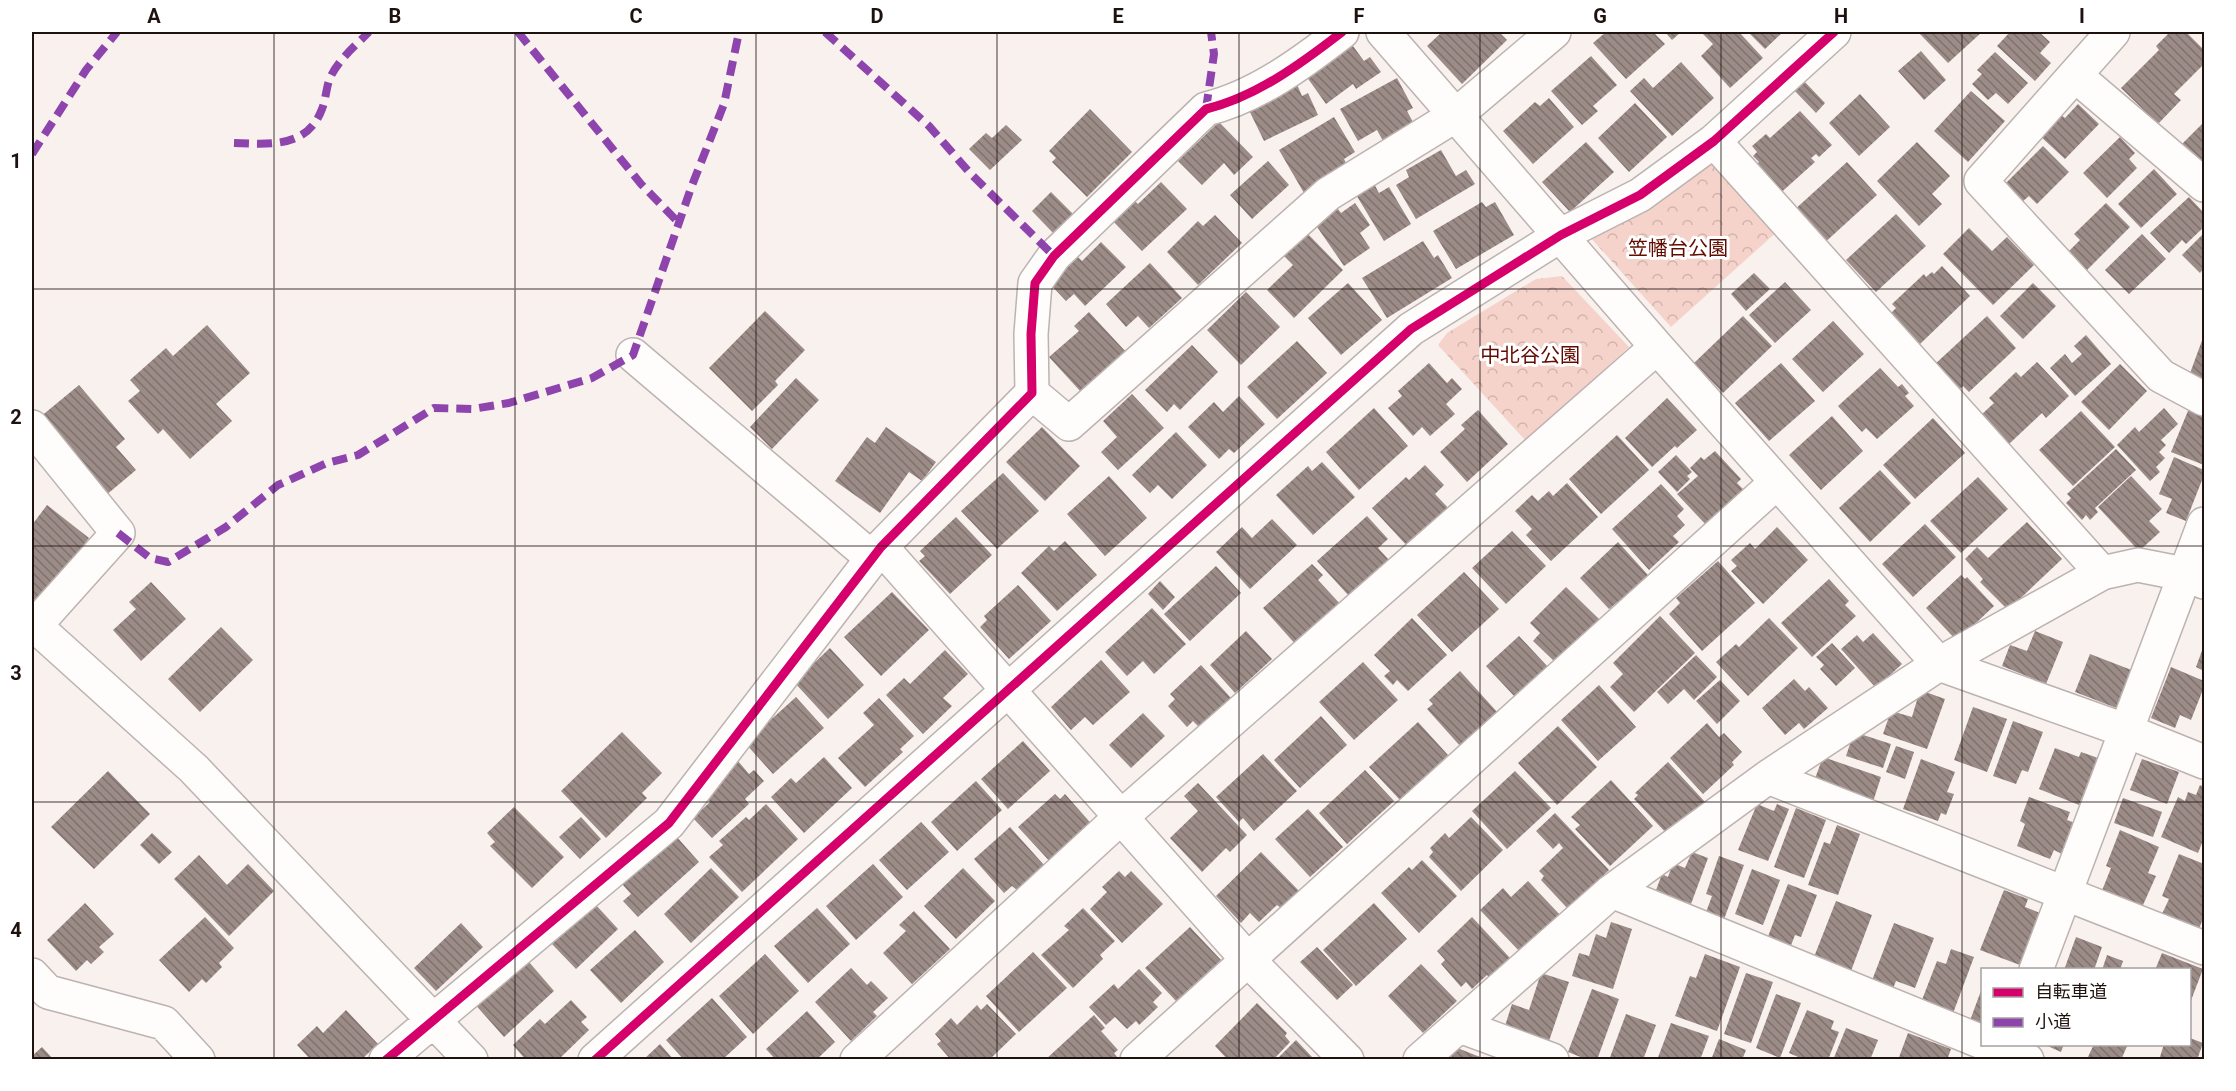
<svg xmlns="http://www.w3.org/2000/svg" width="2236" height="1091" font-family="Roboto,'Noto Sans JP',sans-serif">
  <defs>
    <pattern id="forest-crowns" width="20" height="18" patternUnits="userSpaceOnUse" patternTransform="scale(1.5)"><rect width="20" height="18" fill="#f5d3cb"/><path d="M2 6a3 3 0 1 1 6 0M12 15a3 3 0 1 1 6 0" fill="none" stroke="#d2b4ad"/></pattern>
    <pattern id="building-back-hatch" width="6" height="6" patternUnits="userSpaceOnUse" patternTransform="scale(1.5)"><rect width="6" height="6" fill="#9c8c88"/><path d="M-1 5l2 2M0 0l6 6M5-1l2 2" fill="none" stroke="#7f716e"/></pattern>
  </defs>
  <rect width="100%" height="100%" fill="#f9f1ee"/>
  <path fill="url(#forest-crowns)" d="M1712,155L1780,229L1671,327L1589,236Z
    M1562,276L1629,347L1526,441L1438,345L1447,333L1536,279Z"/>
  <path fill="url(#building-back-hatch)" d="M1442,32H1499L1507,40L1462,84L1427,46Z
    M1606,32H1653L1665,44L1626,79L1593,43Z
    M1665,32H1681L1672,40Z
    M1701,32H1739L1763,58L1730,88L1701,56L1713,44Z
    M1748,32H1783L1765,49Z
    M1918,32H1982L1948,63Z
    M2010,32H2039L2050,42L2040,53L2051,63L2035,81L1997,46Z
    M2170,32H2186L2204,50V64L2174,94L2181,100L2158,124L2121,88L2159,50L2156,46Z
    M1353,46L1364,61L1370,57L1381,72L1356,89L1353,84L1326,104L1304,73L1324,59L1328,64Z
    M1921,51L1946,80L1924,100L1898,71Z
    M1995,52L2028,83L2008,104L1996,93L1988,100L1972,84L1982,74L1977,70Z
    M1591,56L1617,85L1593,106L1598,111L1582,125L1551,91Z
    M1681,62L1714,98L1672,136L1630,91L1644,78L1653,88Z
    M1397,78L1413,108L1407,111L1414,124L1383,141L1377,130L1358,141L1340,109Z
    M1803,80L1825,103L1816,113L1793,89Z
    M1296,82L1302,96L1308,93L1318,115L1264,141L1247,106Z
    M1971,91L2005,121L1968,162L1934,131Z
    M1860,94L1890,127L1859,156L1829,123Z
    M1549,98L1574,127L1533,164L1503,131L1535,102L1540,106Z
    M1635,103L1667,137L1629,172L1598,138Z
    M2078,104L2099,124L2065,159L2039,135L2059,113L2065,118Z
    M1090,109L1132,152L1087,197L1052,162L1056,158L1049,151Z
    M1800,111L1832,145L1819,157L1816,154L1811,158L1815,162L1775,198L1750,170L1759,162L1753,156L1757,152L1752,146L1766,134L1770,138Z
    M1334,117L1355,152L1344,159L1348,167L1304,193L1279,150Z
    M1219,122L1253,157L1234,175L1224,163L1202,185L1178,161Z
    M2204,122V169L2180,146Z
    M1006,125L1022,140L990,170L969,149L986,133L992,138Z
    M2120,137L2135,153L2129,159L2137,168L2107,198L2083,173Z
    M1586,142L1614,172L1570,212L1542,182Z
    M1917,142L1950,176L1932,194L1942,204L1919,226L1877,181Z
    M2043,146L2069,172L2037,204L2029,196L2022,202L2004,185Z
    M1441,150L1456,176L1466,170L1475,184L1416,219L1396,185L1409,177L1406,170Z
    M1268,161L1289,185L1252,219L1230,195Z
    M1847,162L1877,195L1822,245L1792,212Z
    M2154,169L2177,194L2141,228L2118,204Z
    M1161,182L1187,209L1142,251L1111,219L1133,199L1138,204Z
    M1373,182L1379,193L1389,187L1411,224L1384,241L1355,193Z
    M1051,192L1075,216L1055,235L1032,211Z
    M2189,197L2204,213V227L2186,244L2182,240L2169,253L2150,233Z
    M1482,202L1486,207L1495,202L1514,235L1456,269L1433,231Z
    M1355,203L1370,225L1360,233L1370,248L1344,266L1313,221L1335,205L1341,213Z
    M2106,203L2130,227L2087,270L2069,251L2080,240L2074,234Z
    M1896,214L1926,246L1876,292L1846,260Z
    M1215,215L1242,243L1198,285L1167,252L1198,221L1203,226Z
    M1969,228L1992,251L2007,237L2034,265L1993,305L1943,254Z
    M1305,231L1343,270L1294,318L1267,290L1293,265L1282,254Z
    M2204,233V268L2200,273L2182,255Z
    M2142,234L2166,259L2129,294L2105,270Z
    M1423,241L1434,258L1438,255L1452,278L1387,318L1362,278Z
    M1101,242L1126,267L1085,306L1074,294L1066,301L1050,284L1078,257L1082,261Z
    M1150,263L1182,298L1149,328L1138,316L1126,327L1106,304Z
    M1942,266L1970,296L1920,344L1891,313L1896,308L1892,304L1924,274L1926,277L1932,272L1934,274Z
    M1754,273L1770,289L1746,311L1731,294Z
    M1785,282L1811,310L1775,343L1749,315Z
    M1348,283L1382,320L1341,355L1308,318Z
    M2033,283L2056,306L2023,339L2000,316Z
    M1246,292L1280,327L1241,365L1207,330Z
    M765,311L805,350L775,381L778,385L752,411L709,368Z
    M1089,312L1126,352L1081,392L1049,357L1079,331L1074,326Z
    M1743,316L1772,346L1723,393L1694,363Z
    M1987,316L2016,348L1969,392L1963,386L1958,391L1934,365Z
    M1833,321L1864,354L1823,392L1792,359Z
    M207,325L250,373L216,404L232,421L190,459L163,429L158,434L128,401L140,391L130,380L166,348L173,356Z
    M2086,335L2111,364L2075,396L2050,368L2065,354L2072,363L2082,354L2074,346Z
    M2204,335V381L2189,376Z
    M1297,341L1327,373L1277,419L1247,387Z
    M1192,345L1218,372L1180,410L1174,404L1167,412L1145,390Z
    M2037,362L2069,396L2046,418L2042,413L2009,444L1981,415L1994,403L1989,398L2016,372L2021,377Z
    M1429,363L1447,383L1452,378L1462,389L1446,404L1455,414L1430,436L1422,427L1413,436L1388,408L1402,396L1398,391Z
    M1781,363L1815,401L1769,441L1735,403Z
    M2120,364L2147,391L2109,430L2081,402Z
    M1880,368L1898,387L1902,384L1909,393L1905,396L1914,406L1877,439L1866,428L1862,432L1838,406Z
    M796,378L819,400L772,449L750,427Z
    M79,385L125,439L116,447L136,470L105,496L39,418Z
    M1132,394L1164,428L1118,470L1101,452L1117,437L1103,421Z
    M1239,396L1265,424L1234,453L1229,449L1219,459L1188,427L1214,402L1223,412Z
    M1667,398L1697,430L1677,448L1675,446L1652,467L1625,438Z
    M2190,406L2204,412V465L2171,452Z
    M1374,408L1408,446L1359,490L1326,452Z
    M2164,408L2178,424L2161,440L2166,445L2159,452L2165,458L2156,467L2160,472L2150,481L2117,445L2135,427L2139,432Z
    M1478,410L1508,444L1467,482L1440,452L1465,429L1461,425Z
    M2081,411L2115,447L2073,486L2039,450Z
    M1832,416L1863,451L1821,490L1789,455Z
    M1933,418L1965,453L1915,499L1883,465Z
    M886,427L936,462L922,481L909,472L880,513L835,481L867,437L875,443Z
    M1042,427L1080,466L1045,501L1006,462Z
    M1176,432L1207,465L1172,499L1158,485L1150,493L1132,475Z
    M1617,435L1649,470L1601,514L1569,479Z
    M2116,449L2136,470L2095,508L2098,512L2090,520L2086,515L2082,520L2066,503L2071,498L2067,494Z
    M1715,451L1741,479L1737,483L1746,492L1708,527L1677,494L1698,476L1690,468L1701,457L1704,460Z
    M1676,455L1692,472L1687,476L1690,479L1677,492L1658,472Z
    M2174,457L2204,470V475L2186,521L2166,513L2172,499L2159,494Z
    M1322,462L1355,497L1313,535L1276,495L1308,466L1312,471Z
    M1425,465L1444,485L1435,494L1451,511L1409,548L1372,508L1406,477L1409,480Z
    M1880,470L1911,503L1870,542L1839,508Z
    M1003,473L1039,511L997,549L961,511Z
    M1109,476L1147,518L1105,556L1067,514Z
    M2131,476L2162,509L2149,521L2160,532L2139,551L2098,507Z
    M1978,477L2008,509L1961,553L1930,521Z
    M1567,483L1598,517L1551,561L1526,535L1532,529L1515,511L1532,495L1538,501L1549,491L1553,496Z
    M1661,484L1684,509L1677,516L1685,525L1673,536L1679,542L1649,570L1612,529Z
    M47,505L89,538L39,603L32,598V525Z
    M1367,516L1388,539L1378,548L1389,560L1349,596L1317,561Z
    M956,517L992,555L950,594L919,561L925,556L920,551Z
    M1272,519L1297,545L1250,589L1216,552L1242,527L1252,538Z
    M2027,522L2062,559L2008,610L1980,582L1983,579L1965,559L1977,547L1988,558Z
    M1925,524L1956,557L1913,597L1882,564Z
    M1777,527L1808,560L1763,604L1731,571L1737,566L1731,560L1750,543L1755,549Z
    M1512,531L1546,566L1506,604L1472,568Z
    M1065,541L1097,575L1057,611L1021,573L1049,546L1054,551Z
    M1618,542L1648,575L1629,593L1633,597L1624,605L1620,600L1609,609L1580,578Z
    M1718,561L1755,603L1702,651L1669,614L1680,603L1676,598Z
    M1312,564L1323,575L1318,580L1342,606L1297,646L1263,608Z
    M1216,566L1241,593L1190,641L1164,614Z
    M1464,572L1499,609L1452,652L1417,615Z
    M1961,575L1965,579L1967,577L1994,606L1957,641L1926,608Z
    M1829,579L1849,601L1845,605L1856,616L1812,657L1781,623Z
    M1160,581L1175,597L1163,610L1148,594Z
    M151,582L186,619L141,661L113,630L136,609L129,602Z
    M1018,585L1051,621L1009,659L980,627L987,620L984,616Z
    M1566,587L1599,619L1555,662L1533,641L1540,633L1530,623Z
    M892,592L929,630L881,676L844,637Z
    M1152,608L1186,644L1154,674L1143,661L1127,676L1105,652Z
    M1660,616L1695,653L1634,712L1610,687L1623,674L1613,663Z
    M1412,618L1447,655L1408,691L1397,680L1393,685L1384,676L1390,671L1374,655Z
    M1769,618L1798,648L1748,696L1716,662L1736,644L1739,647Z
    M221,627L253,660L200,712L168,679Z
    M1246,631L1272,659L1235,693L1210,665Z
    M2035,631L2063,642L2046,684L2002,666L2010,645L2027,651Z
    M1873,633L1902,664L1876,688L1841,649L1857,635L1863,642Z
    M1519,636L1548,667L1515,697L1486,666Z
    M1832,643L1855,668L1836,686L1820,669L1824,665L1816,657Z
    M2204,645V671L2196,667Z
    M830,648L864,685L828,719L794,682Z
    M945,650L968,674L943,698L952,706L923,734L886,695L904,678L910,684Z
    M2090,654L2134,671L2119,709L2075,692Z
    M1696,655L1717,677L1694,700L1684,689L1668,704L1657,692Z
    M1101,660L1130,692L1093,725L1085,717L1071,730L1051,707Z
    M1363,662L1398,700L1354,740L1319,702Z
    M1201,665L1231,698L1199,727L1193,721L1187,727L1168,706L1175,699L1170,694Z
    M2171,667L2204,681V687L2191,720L2180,715L2175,728L2151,718Z
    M1460,671L1498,713L1461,747L1427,709L1433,704L1429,700Z
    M1794,679L1805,691L1809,687L1828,708L1804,729L1799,723L1785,735L1762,708Z
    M1720,680L1740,701L1717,724L1696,701Z
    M1599,685L1636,727L1598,761L1561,720Z
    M1920,690L1945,699L1927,749L1883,734L1891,711L1912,717Z
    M796,697L824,728L773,774L745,743Z
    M879,698L914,736L900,749L903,752L865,787L838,758L874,725L863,713Z
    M1973,707L2007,719L1987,772L1954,760Z
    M1143,713L1165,736L1131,768L1109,745Z
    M1321,716L1347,745L1300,788L1274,760Z
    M2013,721L2043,732L2028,772L2022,770L2016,784L1993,776Z
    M1418,722L1448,755L1400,800L1369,767Z
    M1707,723L1719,737L1724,733L1742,752L1732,762L1734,765L1703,794L1670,758Z
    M1558,726L1597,767L1557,805L1518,763Z
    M622,732L662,773L642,793L647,798L606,838L561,791Z
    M1854,732L1891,744L1883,768L1846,756Z
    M1023,741L1050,771L1008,809L981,779Z
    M1896,746L1914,752L1905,779L1886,772Z
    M2055,748L2079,757L2081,752L2098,758L2079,805L2039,789Z
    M1263,754L1297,791L1254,831L1243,818L1239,822L1216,797Z
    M824,757L852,788L804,833L771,797L791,778L796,783Z
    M1823,757L1881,777L1872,805L1813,784Z
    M1921,759L1955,772L1947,792L1954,794L1946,815L1941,813L1938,821L1903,809Z
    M2142,759L2179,772L2167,804L2130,790Z
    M738,761L749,774L754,770L764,781L745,799L749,804L712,838L693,818L710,802L703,794Z
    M1668,762L1706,803L1669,836L1634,799L1638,795L1635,793Z
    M1365,770L1394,801L1347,844L1319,813Z
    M108,771L150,814L94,869L51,827Z
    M1515,771L1551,808L1507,849L1472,811Z
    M1611,780L1653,826L1610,866L1575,829L1580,825L1571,817Z
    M976,781L1002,810L957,851L931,822Z
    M1198,783L1247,835L1230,852L1226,848L1202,872L1170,838L1198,811L1184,796Z
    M2200,785L2204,787V838L2198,853L2161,837L2178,797L2185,801L2188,792L2196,795Z
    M1055,794L1060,799L1065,794L1096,829L1054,866L1018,827Z
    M2029,797L2070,812L2067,820L2075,823L2062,854L2054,850L2050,859L2017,846L2025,824L2020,821Z
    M2123,798L2162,812L2153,837L2114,823Z
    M766,804L798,839L742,892L709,857L723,845L719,841L746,817L749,820Z
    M1757,804L1774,811L1777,804L1789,809L1768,861L1738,850Z
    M514,807L564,857L532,888L490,846L495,842L487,833Z
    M1796,808L1826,820L1804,878L1774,867Z
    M1308,809L1343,847L1310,877L1275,839Z
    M1555,813L1609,870L1568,909L1541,880L1544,876L1539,871L1563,848L1559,843L1553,849L1536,831Z
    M581,817L601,839L580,859L559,837Z
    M1471,817L1503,850L1461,891L1429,857L1433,852L1430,848L1445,833L1449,838Z
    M921,822L949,852L907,890L879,860Z
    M1837,825L1860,834L1838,895L1808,885L1824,842L1830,844Z
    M1010,827L1044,865L1017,890L1012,886L1004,893L974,859Z
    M2120,830L2159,847L2148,873L2156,876L2139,914L2099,898L2111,868L2106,866Z
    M152,833L172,852L159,864L140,845Z
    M676,836L699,862L638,917L623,901L631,894L622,884Z
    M1261,852L1299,891L1281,908L1277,905L1259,922L1250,913L1241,923L1216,896Z
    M1692,852L1708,858L1691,904L1686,902L1682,912L1652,901L1662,874L1668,877L1673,863L1685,868Z
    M2179,854L2204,864V916L2199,929L2162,914L2169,899L2162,896Z
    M199,855L227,885L248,864L274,891L229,936L174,879Z
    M1719,856L1744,865L1723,922L1705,915L1712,896L1706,894Z
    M1422,860L1457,896L1419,933L1381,893L1409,867L1412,870Z
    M873,864L903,897L856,940L826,906Z
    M711,868L739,897L691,943L664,914Z
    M963,868L995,901L956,939L924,906Z
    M1752,869L1780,880L1763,925L1735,914Z
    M1119,871L1125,877L1131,871L1163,904L1122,943L1090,909L1107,892L1102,887Z
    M1528,881L1562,917L1522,954L1480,910L1503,888L1511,897Z
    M1788,884L1817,895L1801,937L1795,935L1787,956L1764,947Z
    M2004,890L2028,899L2025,907L2040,913L2020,965L1980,950Z
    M1836,901L1872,915L1851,971L1814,957Z
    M85,903L114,934L99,947L104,952L91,964L87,960L76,971L47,940Z
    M1374,903L1407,939L1356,986L1323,950Z
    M595,904L618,929L576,969L552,944Z
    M817,908L850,944L808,983L774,946Z
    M1083,908L1115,941L1100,955L1103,959L1073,988L1041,955L1069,930L1064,926Z
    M914,911L950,949L912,984L883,953L906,931L899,925Z
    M205,917L234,948L219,963L222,967L206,983L202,979L189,992L159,960Z
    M1472,917L1510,958L1501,966L1504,971L1493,982L1487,975L1472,989L1466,982L1461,987L1441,964L1445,960L1437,951Z
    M1611,922L1632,929L1613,989L1572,976L1579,953L1589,956L1596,934L1606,938Z
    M461,923L483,947L436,991L414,968Z
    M1894,923L1934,938L1915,988L1896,981L1892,991L1871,983Z
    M1190,927L1221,960L1176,1001L1145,968Z
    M635,930L664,962L621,1003L590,970Z
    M2076,937L2102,947L2094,970H2064Z
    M1317,947L1353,985L1337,1000L1300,962Z
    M1951,949L1974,957L1952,1016L1920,1005L1937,961L1946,964Z
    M1033,952L1067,988L1019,1032L986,996Z
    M2162,953L2203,969L2190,1003V970H2155Z
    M765,954L799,991L753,1034L719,996Z
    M1705,954L1740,967L1717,1031L1675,1016L1690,976L1696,978Z
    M2107,955L2123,961L2120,970H2102Z
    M529,962L554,991L504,1037L473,1002L511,969L515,974Z
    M1421,964L1457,1001L1423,1033L1388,996Z
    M851,968L867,985L871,981L888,998L873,1012L877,1016L851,1041L815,1002Z
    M1139,969L1162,993L1153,1002L1158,1007L1139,1025L1136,1021L1127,1029L1115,1017L1106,1025L1089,1007L1114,984L1118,989Z
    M1541,973L1569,982L1548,1044L1504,1029L1512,1004L1529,1010Z
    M1746,973L1773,982L1751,1043L1724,1034Z
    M1982,988V1031L1968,1026Z
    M1592,989L1619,999L1597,1060H1588L1568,1052Z
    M1776,994L1801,1003L1780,1058L1756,1048Z
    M712,998L747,1037L722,1060H684L666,1040Z
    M571,1000L587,1017L581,1022L589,1030L558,1060H526L513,1045L540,1019L545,1024Z
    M1257,1003L1287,1033L1285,1036L1290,1042L1273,1060H1228L1215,1046Z
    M987,1004L1016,1034L989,1060H951L937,1044L941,1041L935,1034L951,1018L957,1025L977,1005L981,1010Z
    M346,1010L378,1044L361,1060H311L297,1045L317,1026L323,1033Z
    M1807,1010L1834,1021L1831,1029L1839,1032L1828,1060H1805L1789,1053Z
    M807,1011L835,1042L816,1060H776L766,1049Z
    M1626,1014L1656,1025L1643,1060H1609Z
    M1094,1015L1105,1028L1101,1031L1118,1050L1114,1053L1118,1058L1116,1060H1045Z
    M1671,1023L1709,1036L1700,1060H1657Z
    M1846,1028L1878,1040L1870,1060H1833Z
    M1908,1033L1951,1049L1947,1060H1898Z
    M2190,1038L2203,1043L2197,1060H2159L2164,1044H2190Z
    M1719,1039L1746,1050L1742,1060H1711Z
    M1296,1040L1312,1057L1309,1060H1276Z
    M660,1044L674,1060H643Z
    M2043,1044H2064L2061,1052Z
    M2094,1044H2128L2121,1060H2094L2088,1057Z
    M42,1047L54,1060H32V1056Z
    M1455,1047L1485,1059V1060H1450Z"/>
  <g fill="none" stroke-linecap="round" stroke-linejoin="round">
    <g stroke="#bcb3b0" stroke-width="36">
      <path id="minor" d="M1383,32L1657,347L1939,664L2127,731L2204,762
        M2113,32L1981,181L2161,376L2204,399
        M2076,76L2204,185
        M1714,141L2102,573
        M633,355L872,558
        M1032,393L1069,424L1328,194L1456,115L1554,32
        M32,427L118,533L32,629
        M881,547L1248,960L1347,1060
        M32,623L194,769L471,1060
        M1768,777L2204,948
        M1612,891L1982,1042
        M2036,970L2204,524
        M32,975L48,992L164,1023L198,1060
        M1460,1026L1552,1060
        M1989,1044L2027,1060
        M386,1060L669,823L881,547L1032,393L1031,334L1035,283L1054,256L1206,109C1256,97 1302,63 1342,32
        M595,1060L1411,329L1561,235L1640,195L1714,141L1834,32
        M857,1060L1120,818L1657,347
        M1137,1060L1777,482
        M1420,1060L1612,891L1768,777L1939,664L2102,573L2138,565L2184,574L2204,582"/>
    </g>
    <use href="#minor" stroke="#fefdfc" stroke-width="33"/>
    <path stroke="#8e44ad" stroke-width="8" stroke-dasharray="15 8" stroke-linecap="butt" d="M518,32L641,184L679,223
      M825,32L929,126L970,173L1054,256
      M1206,109L1214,54L1211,32
      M234,143C268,144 307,149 322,109C326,99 326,88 330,78C338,60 356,45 369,32
      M32,154L86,70L117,32
      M118,533L150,558L168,562L226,527L278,485L327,463L358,455L434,408L472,409L509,403L592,378L633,355L691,188L724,104L739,32"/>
    <g stroke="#fff" stroke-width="13">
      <path id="cycleway" d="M386,1060L669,823L881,547L1032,393L1031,334L1035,283L1054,256L1206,109C1256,97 1302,63 1342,32
        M595,1060L1411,329L1561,235L1640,195L1714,141L1834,32"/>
    </g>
    <use href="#cycleway" stroke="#d6006c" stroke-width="9"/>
  </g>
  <path fill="none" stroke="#1e120f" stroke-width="1.5" stroke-opacity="0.55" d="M274,32V1060M515,32V1060M756,32V1060M997,32V1060M1239,32V1060M1480,32V1060M1721,32V1060M1962,32V1060M32,289H2204M32,546H2204M32,802H2204"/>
  <g text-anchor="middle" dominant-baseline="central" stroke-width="6" stroke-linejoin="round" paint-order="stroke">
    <g font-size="20" fill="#620c00" stroke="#fff">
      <text x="1678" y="248">笠幡台公園</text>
      <text x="1530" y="355">中北谷公園</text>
    </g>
  </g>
  <rect width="2236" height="1091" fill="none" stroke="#ffffff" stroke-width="66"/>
  <rect x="1981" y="968" width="210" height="78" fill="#ffffff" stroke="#a5a09f" stroke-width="1.5"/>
  <rect x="1993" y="988" width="30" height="9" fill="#d6006c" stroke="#a5a09f" stroke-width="1.5"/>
  <text x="2035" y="998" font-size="18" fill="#1e120f">自転車道</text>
  <rect x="1993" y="1018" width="30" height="9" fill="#8e44ad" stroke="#a5a09f" stroke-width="1.5"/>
  <text x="2035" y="1028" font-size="18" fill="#1e120f">小道</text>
  <rect x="33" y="33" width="2170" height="1025" fill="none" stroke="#1e120f" stroke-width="2"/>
  <g font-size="20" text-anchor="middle" font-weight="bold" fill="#1e120f">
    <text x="154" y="23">A</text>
    <text x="395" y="23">B</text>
    <text x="636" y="23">C</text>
    <text x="877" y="23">D</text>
    <text x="1118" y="23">E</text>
    <text x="1359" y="23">F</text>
    <text x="1600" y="23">G</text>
    <text x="1841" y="23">H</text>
    <text x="2082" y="23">I</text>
    <text x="16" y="168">1</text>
    <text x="16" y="424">2</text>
    <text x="16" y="680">3</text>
    <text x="16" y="937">4</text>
  </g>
</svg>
